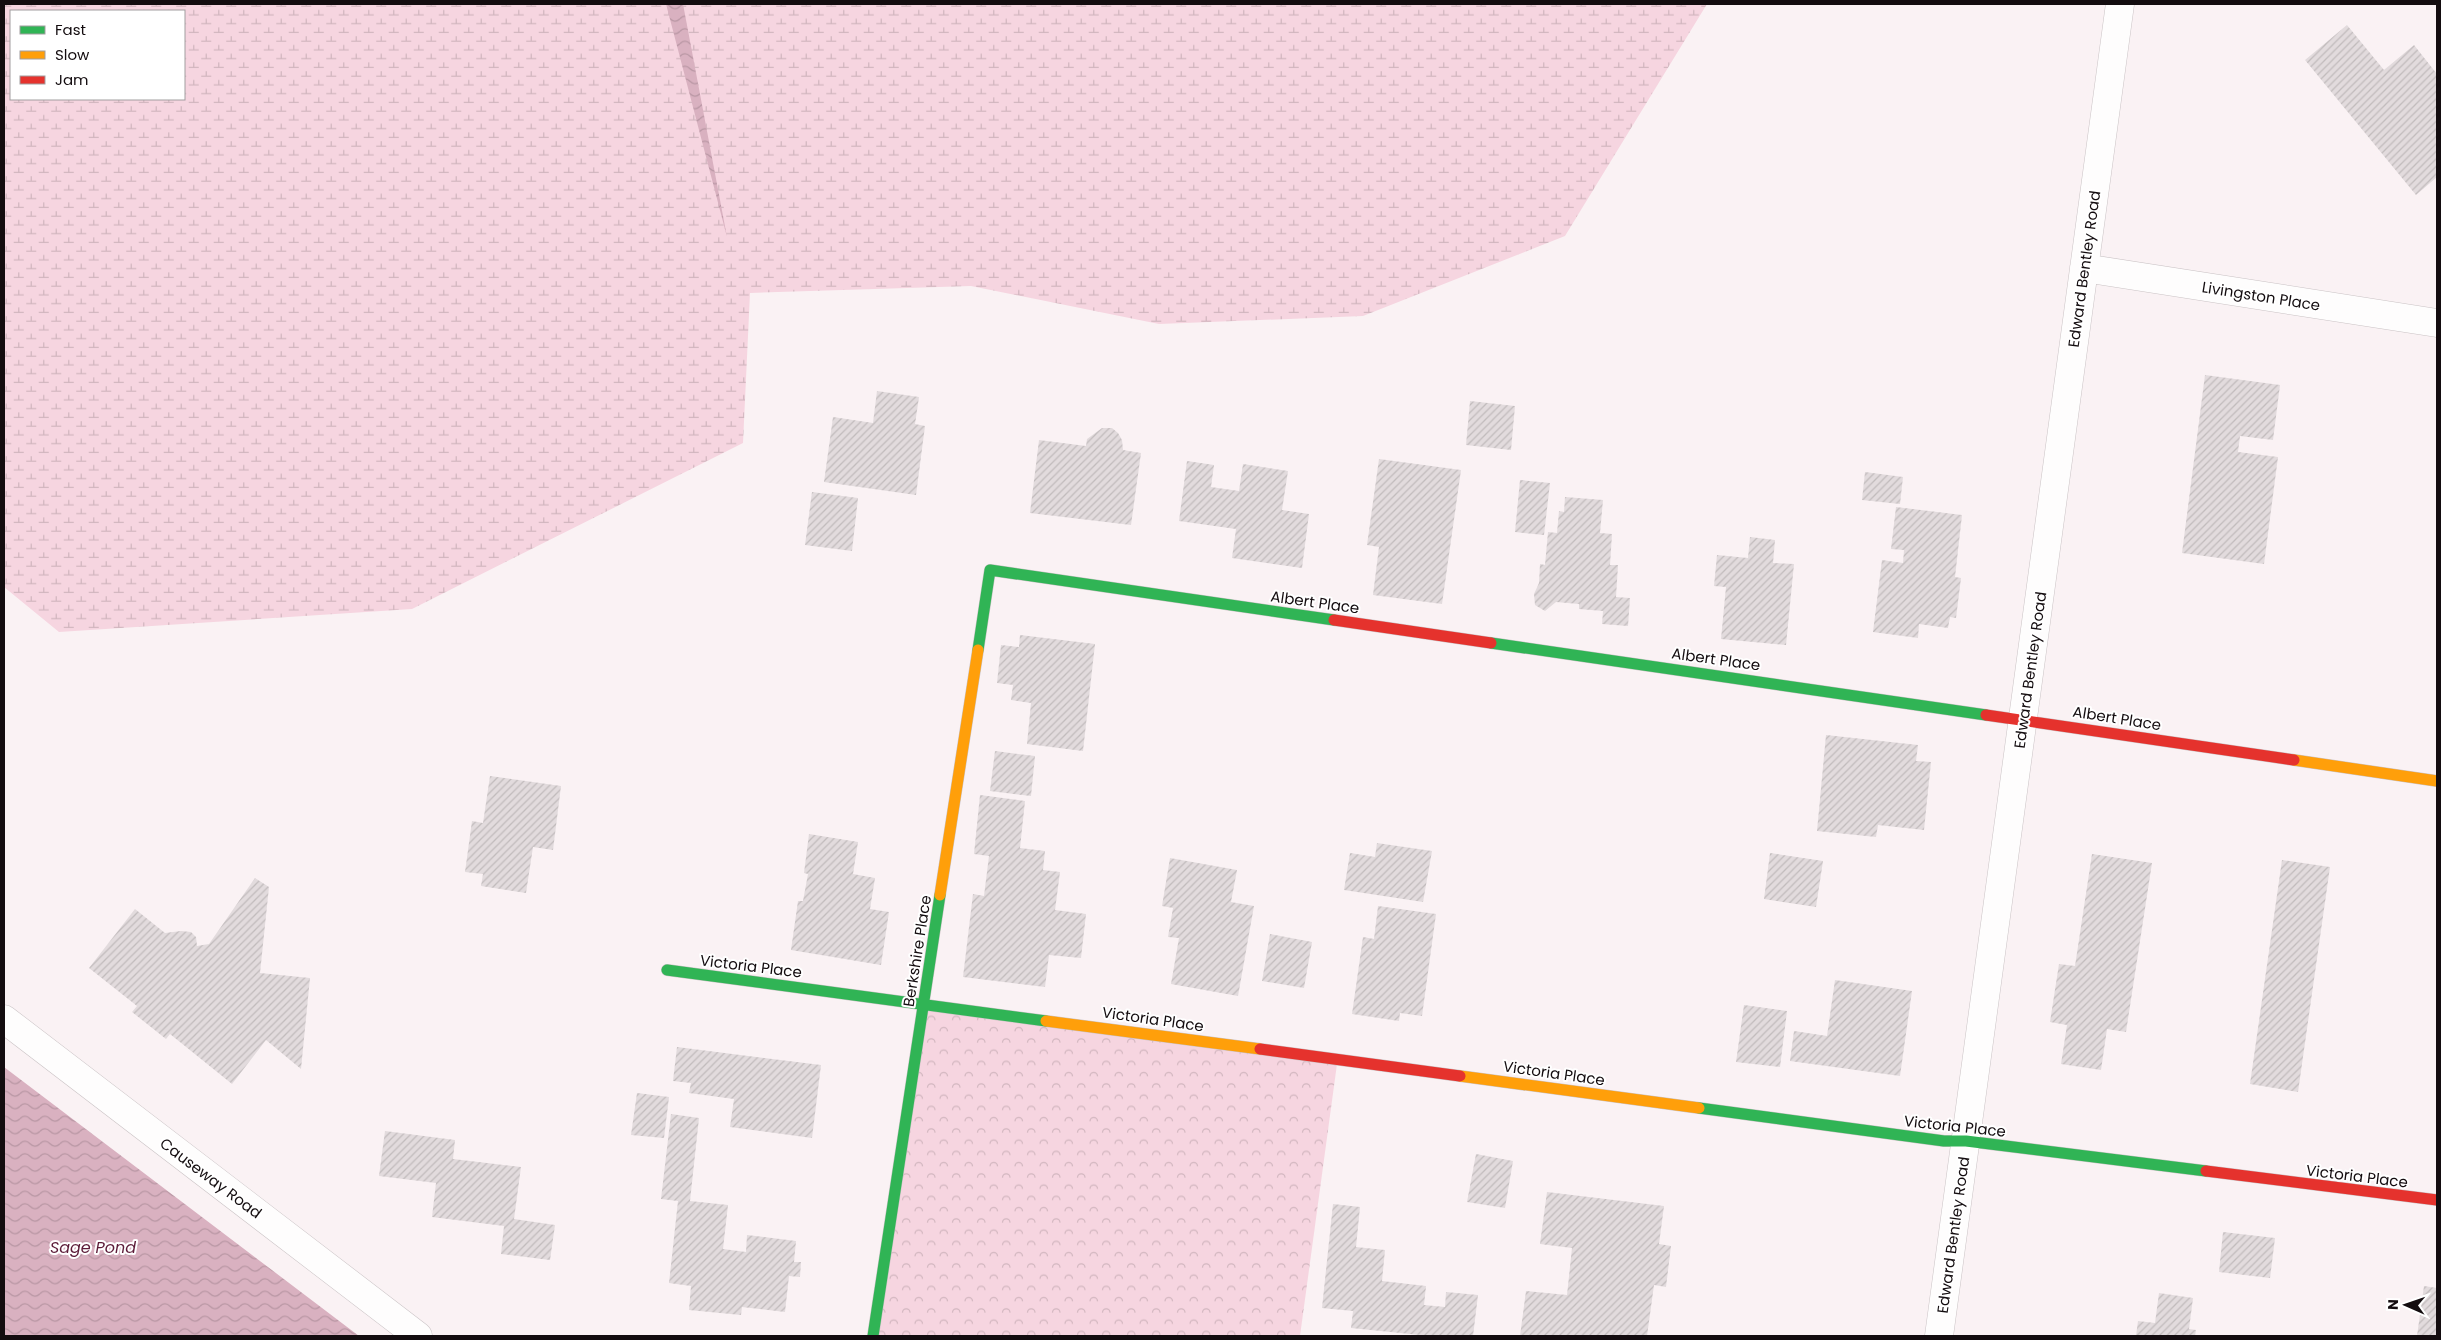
<svg xmlns="http://www.w3.org/2000/svg" width="2441" height="1340" font-family="Poppins,sans-serif">
  <defs>
    <pattern id="wetland-marsh" width="20" height="14" patternUnits="userSpaceOnUse" patternTransform="scale(1.25)"><rect width="20" height="14" fill="#f6d5e0"/><path d="M1 5h8M5 5V1M11 12h8M15 12V8" fill="none" stroke="#d2b6bf"/></pattern>
    <pattern id="park-crowns" width="20" height="18" patternUnits="userSpaceOnUse" patternTransform="scale(1.25)"><rect width="20" height="18" fill="#f6d5e0"/><path d="M2 6a3 3 0 1 1 6 0M12 15a3 3 0 1 1 6 0" fill="none" stroke="#d2b6bf"/></pattern>
    <pattern id="water-waves" width="16" height="10" patternUnits="userSpaceOnUse" patternTransform="scale(1.25)"><rect width="16" height="10" fill="#d9b1c0"/><path d="M0 5q4-4 8 0t8 0" fill="none" stroke="#b997a4"/></pattern>
    <pattern id="building-hatch" width="6" height="6" patternUnits="userSpaceOnUse" patternTransform="scale(1.25)"><rect width="6" height="6" fill="#e2dbdd"/><path d="M-1 1l2-2M0 6l6-6M5 7l2-2" fill="none" stroke="#c1bbbc"/></pattern>
  </defs>
  <rect width="100%" height="100%" fill="#faf2f4"/>
  <path fill="url(#wetland-marsh)" fill-rule="evenodd" d="M4,4H1707L1565,236L1363,316L1159,324L971,286L750,293L743,443L412,609L59,632L4,587ZM11,11H184V99H11Z"/>
  <path fill="url(#park-crowns)" d="M926,1007L1337,1064L1300,1336H878Z"/>
  <path fill="url(#water-waves)" d="M666,4H683L727,237Z
    M4,1067L359,1336H4Z"/>
  <path fill="url(#building-hatch)" d="M2347,25L2384,70L2414,45L2437,74V177L2416,195L2305,60Z
    M2205,375L2280,385L2273,440L2240,436L2238,452L2278,457L2264,564L2182,553Z
    M877,391L919,397L915,424L925,426L916,495L824,482L833,417L873,423Z
    M1470,401L1515,406L1511,450L1466,445Z
    M1102,428H1112L1118,433L1122,440L1123,450L1141,453L1131,525L1030,513L1039,440L1086,446L1087,439Z
    M1379,459L1461,470L1442,604L1373,595L1379,547L1367,545Z
    M1187,461L1214,465L1211,487L1239,491L1243,464L1288,471L1282,510L1309,514L1302,568L1232,558L1236,529L1179,521Z
    M1865,472L1903,477L1900,504L1862,500Z
    M1520,480L1550,483L1544,535L1515,532Z
    M812,492L858,498L852,551L805,545Z
    M1565,497L1603,500L1600,533L1612,534L1610,565H1618L1616,597L1630,598L1628,626L1602,624L1603,611L1579,609V604L1556,602L1545,611L1535,605L1534,594L1539,583L1540,564L1545,565L1548,532L1557,533L1559,511L1564,512Z
    M1896,507L1962,515L1955,577L1961,578L1956,618L1950,617L1948,628L1919,624L1918,638L1873,632L1882,560L1903,563L1904,550L1891,549Z
    M1750,537L1775,540L1773,563L1794,564L1786,645L1721,639L1726,587L1714,586L1717,555L1748,558Z
    M1020,635L1095,644L1083,751L1027,744L1031,703L1011,700L1013,685L997,683L1001,645L1019,647Z
    M1826,735L1918,745L1916,761L1931,762L1924,830L1878,825L1876,837L1817,831Z
    M995,751L1035,756L1031,796L990,791Z
    M490,776L561,786L553,850L533,847L526,893L481,886L483,874L465,872L472,821L483,823Z
    M980,795L1025,801L1020,848L1045,851L1043,870L1060,872L1055,910L1086,914L1081,958L1049,955L1045,987L963,977L973,894L984,896L989,856L974,854Z
    M809,834L858,842L853,874L875,878L870,909L889,912L881,965L791,950L798,901H803L808,874L804,873Z
    M1377,843L1432,851L1423,902L1344,890L1350,853L1375,857Z
    M1770,853L1823,861L1816,907L1764,899Z
    M2092,854L2152,863L2126,1032L2107,1029L2101,1070L2061,1064L2067,1025L2050,1022L2059,964L2075,966Z
    M1170,858L1237,870L1231,902L1254,906L1238,996L1171,984L1179,938L1168,937L1173,908L1162,906Z
    M2282,860L2330,867L2298,1092L2250,1084Z
    M255,878L269,887L260,973L310,978L301,1069L266,1040L232,1084L170,1034L166,1039L132,1012L137,1006L89,968L135,909L165,933L181,931L191,932L196,937L197,946L209,944Z
    M1378,906L1436,914L1422,1016L1400,1013L1399,1021L1352,1014L1363,937L1374,939Z
    M1270,934L1312,942L1304,988L1262,981Z
    M1835,980L1912,991L1900,1076L1790,1061L1794,1031L1827,1036Z
    M1744,1005L1787,1011L1780,1067L1736,1062Z
    M677,1047L821,1065L812,1138L730,1127L734,1099L689,1093L691,1083L673,1081Z
    M637,1093L669,1097L664,1138L631,1135Z
    M671,1114L699,1118L690,1201L728,1205L723,1249L746,1252L747,1235L796,1241L794,1262H801L800,1277L789,1276L785,1312L742,1307L741,1315L689,1310L691,1286L669,1283L678,1201L661,1199Z
    M385,1131L455,1140L453,1159L521,1167L514,1219L555,1225L550,1260L501,1254L504,1226L432,1217L436,1183L379,1176Z
    M1476,1154L1513,1161L1505,1208L1467,1202Z
    M1547,1192L1664,1206L1659,1244L1671,1246L1666,1287L1654,1285L1647,1336H1520L1526,1291L1567,1295L1572,1248L1540,1244Z
    M1333,1204L1360,1207L1356,1247L1385,1250L1382,1281L1426,1286L1424,1305L1445,1307L1446,1292L1478,1295L1473,1336H1430L1351,1328L1353,1311L1322,1308Z
    M2223,1232L2275,1238L2270,1278L2219,1272Z
    M2424,1286L2437,1288V1336H2417Z
    M2159,1293L2193,1298L2189,1329L2196,1330L2195,1336H2136L2138,1321L2155,1323Z"/>
  <g fill="none" stroke-linecap="round" stroke-linejoin="round">
    <g stroke="#cac3c5" stroke-width="29">
      <path id="street" d="M2084,268L2437,323
        M4,1019L418,1336
        M1939,1336L2120,4"/>
    </g>
    <g stroke="#cac3c5" stroke-width="12">
      <path id="fast" d="M1491,643L1986,715
        M978,650L990,570L1334,620
        M667,970L1046,1021
        M1699,1108L1944,1141H1966L2206,1171
        M873,1336L940,895"/>
    </g>
    <g stroke="#cac3c5" stroke-width="12">
      <path id="slow" d="M2294,760L2437,781
        M940,895L978,650
        M1046,1021L1260,1049
        M1460,1076L1699,1108"/>
    </g>
    <g stroke="#cac3c5" stroke-width="12">
      <path id="jam" d="M1334,620L1491,643
        M1986,715L2294,760
        M1260,1049L1460,1076
        M2206,1171L2437,1200"/>
    </g>
    <use href="#street" stroke="#fefdfd" stroke-width="28"/>
    <use href="#fast" stroke="#30b455" stroke-width="11"/>
    <use href="#slow" stroke="#ff9f0a" stroke-width="11"/>
    <use href="#jam" stroke="#e5322d" stroke-width="11"/>
  </g>
  <g text-anchor="middle" dominant-baseline="central" stroke-width="4" stroke-linejoin="round" paint-order="stroke">
    <g font-size="15" fill="#130c0f" stroke="#fff">
      <text transform="translate(2084 269) rotate(-82)">Edward Bentley Road</text>
      <text transform="translate(2261 296) rotate(9)">Livingston Place</text>
      <text transform="translate(1315 602) rotate(8)">Albert Place</text>
      <text transform="translate(1716 659) rotate(8)">Albert Place</text>
      <text transform="translate(2030 670) rotate(-82)">Edward Bentley Road</text>
      <text transform="translate(2117 718) rotate(9)">Albert Place</text>
      <text transform="translate(917 951) rotate(-81)">Berkshire Place</text>
      <text transform="translate(751 966) rotate(7)">Victoria Place</text>
      <text transform="translate(1153 1019) rotate(8)">Victoria Place</text>
      <text transform="translate(1554 1073) rotate(8)">Victoria Place</text>
      <text transform="translate(1955 1126) rotate(6)">Victoria Place</text>
      <text transform="translate(2357 1176) rotate(7)">Victoria Place</text>
      <text transform="translate(211 1178) rotate(37)">Causeway Road</text>
      <text transform="translate(1953 1235) rotate(-82)">Edward Bentley Road</text>
    </g>
    <g font-size="16" font-style="italic" fill="#5c1b38" stroke="#fff">
      <text x="93" y="1247">Sage Pond</text>
    </g>
  </g>
  <rect width="2441" height="1340" fill="none" stroke="#130c0f" stroke-width="10"/>
  <rect x="10" y="10" width="175" height="90" fill="#ffffff" stroke="#a19e9f"/>
  <rect x="20" y="26" width="25" height="8" fill="#30b455" stroke="#a19e9f"/>
  <text x="55" y="35" font-size="15" fill="#130c0f">Fast</text>
  <rect x="20" y="51" width="25" height="8" fill="#ff9f0a" stroke="#a19e9f"/>
  <text x="55" y="60" font-size="15" fill="#130c0f">Slow</text>
  <rect x="20" y="76" width="25" height="8" fill="#e5322d" stroke="#a19e9f"/>
  <text x="55" y="85" font-size="15" fill="#130c0f">Jam</text>
  <g transform="translate(2406 1305) rotate(272)" stroke="#ffffff" stroke-width="4" paint-order="stroke">
  <path d="M0-4L9 19L0 12L-9 19Z" fill="#130c0f"/>
  <text y="-8" font-size="14" font-weight="bold" text-anchor="middle" fill="#130c0f">N</text>
  </g>
</svg>
